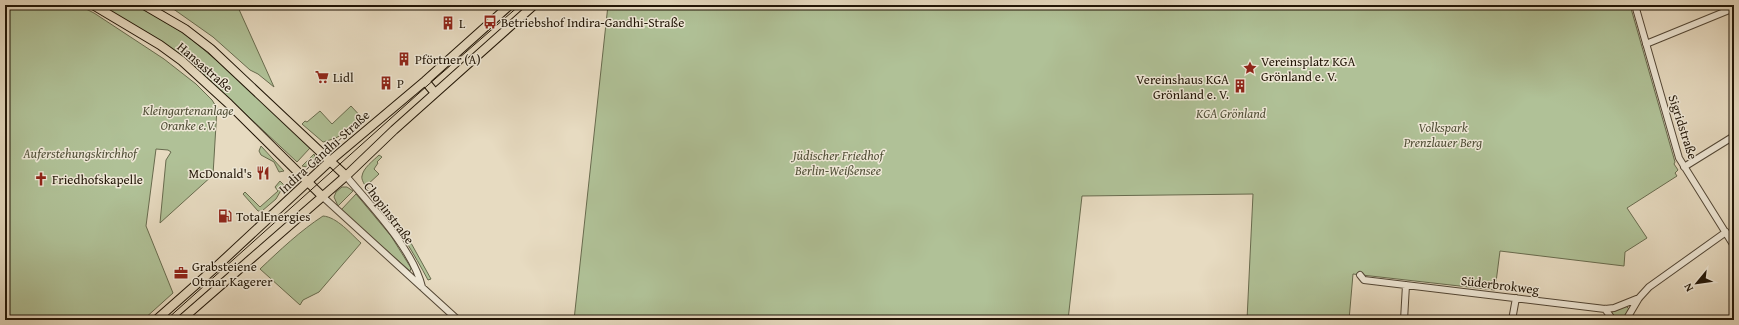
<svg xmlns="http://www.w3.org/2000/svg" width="1739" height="325" font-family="'Gentium Book Plus',serif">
  <rect width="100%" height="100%" fill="#e7dbc1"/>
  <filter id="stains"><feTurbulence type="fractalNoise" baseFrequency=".005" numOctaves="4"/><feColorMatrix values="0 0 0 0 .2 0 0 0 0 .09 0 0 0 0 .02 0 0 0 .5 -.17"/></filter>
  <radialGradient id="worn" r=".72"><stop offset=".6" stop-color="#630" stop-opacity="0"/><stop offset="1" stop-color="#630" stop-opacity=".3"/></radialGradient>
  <path fill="#b0c197" stroke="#686b4e" d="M5,5H78L94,13L164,59L196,84L212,100L217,108L213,175L160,223L166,160L171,152L168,150L156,149L146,226L173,293L143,320H5Z
    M101,5H137L185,34L240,80L310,148L297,162L203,74L165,45Z
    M161,5H237L274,87L258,74L250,70L213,37L172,8L168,9Z
    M608,5H1630L1675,162L1674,164L1678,170L1675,173L1677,176L1627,208L1647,238L1625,252L1624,266L1500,251L1495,290L1353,274L1349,320H1247L1253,194L1082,196L1068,320H574Z
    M351,106L363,119C349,131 342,137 323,142L302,124L305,121L307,122L320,111L332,124Z
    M261,146L284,171L279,172L274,162L261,155L259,151Z
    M314,154L317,163L316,169L302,166Z
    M379,155L382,157L377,162L378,163L374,169L379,174L366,186L411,243L431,279L428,280C414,254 399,228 380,205C375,199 360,182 362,176C363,168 374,160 379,155Z
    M280,181L284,185L276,199L262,211H258L243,194L245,192L260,207L278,191L275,187Z
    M342,187H347L353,191L338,206L334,197L336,192Z
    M356,194L391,236L411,268L410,271L341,210Z
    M323,216C337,217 351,234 361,243L319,292L303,300L300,305L260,269C280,250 300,231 323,216Z
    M1626,306L1629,309L1622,320H1616L1611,311Z"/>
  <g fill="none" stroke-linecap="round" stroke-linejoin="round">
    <g stroke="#524635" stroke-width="8">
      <path id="minor" d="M1635,5L1679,158L1734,246
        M1646,44L1734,8
        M1684,167L1734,136
        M346,176C371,206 413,249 422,287
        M323,197L458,320
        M1360,275L1364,280L1605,309L1614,308L1639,298
        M1605,309L1613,320
        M1404,320L1406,285
        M1512,320L1516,298
        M1626,320L1639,298L1649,287L1726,232"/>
    </g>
    <g stroke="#211506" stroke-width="10">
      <path id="major" d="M93,5L160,45L182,61L229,104L323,197
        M144,5L185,29L211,49L346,176
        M425,81L435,93
        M156,320L216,267L330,161L425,81L510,5
        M181,320L346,176L394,130L534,5"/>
    </g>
    <use href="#minor" stroke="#efe8d7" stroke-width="6"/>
    <use href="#major" stroke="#e7dbc1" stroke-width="8"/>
    <path stroke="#211506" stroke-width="1" d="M166,320L428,85L520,5"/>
  </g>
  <defs>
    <g id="bus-bare" transform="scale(1.08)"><path d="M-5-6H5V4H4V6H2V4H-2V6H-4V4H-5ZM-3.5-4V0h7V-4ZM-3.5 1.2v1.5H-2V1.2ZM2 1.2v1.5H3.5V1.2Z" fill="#8f2418" stroke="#efe8d7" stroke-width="2.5" paint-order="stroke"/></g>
    <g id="building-bare" transform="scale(1.08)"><path d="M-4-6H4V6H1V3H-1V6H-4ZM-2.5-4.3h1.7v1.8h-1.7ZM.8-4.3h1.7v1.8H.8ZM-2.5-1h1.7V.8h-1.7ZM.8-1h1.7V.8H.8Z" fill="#8f2418" stroke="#efe8d7" stroke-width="2.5" paint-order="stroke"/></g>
    <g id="sight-bare" transform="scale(1.08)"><path d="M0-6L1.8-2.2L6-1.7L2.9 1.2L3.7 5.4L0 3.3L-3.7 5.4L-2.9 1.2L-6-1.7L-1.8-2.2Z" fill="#8f2418" stroke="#efe8d7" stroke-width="2.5" paint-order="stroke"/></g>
    <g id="supermarket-bare" transform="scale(1.08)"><path d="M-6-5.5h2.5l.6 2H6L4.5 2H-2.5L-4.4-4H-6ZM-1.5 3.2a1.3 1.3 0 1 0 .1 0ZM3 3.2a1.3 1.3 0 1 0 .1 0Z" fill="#8f2418" stroke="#efe8d7" stroke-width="2.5" paint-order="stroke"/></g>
    <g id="restaurant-bare" transform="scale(1.08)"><path d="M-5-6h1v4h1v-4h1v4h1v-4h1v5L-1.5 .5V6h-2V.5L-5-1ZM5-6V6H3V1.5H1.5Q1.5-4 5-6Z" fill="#8f2418" stroke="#efe8d7" stroke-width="2.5" paint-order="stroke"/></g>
    <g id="church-bare" transform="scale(1.08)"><path d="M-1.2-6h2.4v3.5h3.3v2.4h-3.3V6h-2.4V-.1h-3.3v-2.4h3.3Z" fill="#8f2418" stroke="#efe8d7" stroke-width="2.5" paint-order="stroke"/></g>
    <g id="fuel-bare" transform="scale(1.08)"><path d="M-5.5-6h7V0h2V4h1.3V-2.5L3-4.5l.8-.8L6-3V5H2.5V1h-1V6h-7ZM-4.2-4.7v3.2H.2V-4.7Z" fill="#8f2418" stroke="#efe8d7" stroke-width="2.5" paint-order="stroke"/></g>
    <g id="office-bare" transform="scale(1.08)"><path d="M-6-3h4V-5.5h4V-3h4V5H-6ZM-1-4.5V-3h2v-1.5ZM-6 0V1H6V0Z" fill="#8f2418" stroke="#efe8d7" stroke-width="2.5" paint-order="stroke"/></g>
  </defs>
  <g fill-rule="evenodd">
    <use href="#bus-bare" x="490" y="22"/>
    <use href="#building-bare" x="448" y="23"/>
    <use href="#building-bare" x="404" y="59"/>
    <use href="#sight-bare" x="1250" y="68"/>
    <use href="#supermarket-bare" x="322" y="77"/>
    <use href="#building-bare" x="386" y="83"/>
    <use href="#building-bare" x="1240" y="86"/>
    <use href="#restaurant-bare" x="263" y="173"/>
    <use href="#church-bare" x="41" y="179"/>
    <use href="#fuel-bare" x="225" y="216"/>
    <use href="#office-bare" x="181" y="273"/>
  </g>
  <g text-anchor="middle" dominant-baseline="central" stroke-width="3" stroke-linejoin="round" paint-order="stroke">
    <g font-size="13" fill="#211506" stroke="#efe8d7" text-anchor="start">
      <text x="501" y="22">Betriebshof Indira-Gandhi-Straße</text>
      <text x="459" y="23">L</text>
      <text x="415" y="59">Pförtner (A)</text>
      <text x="1261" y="61">Vereinsplatz KGA<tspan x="1261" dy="15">Grönland e. V.</tspan></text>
      <text x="333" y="77">Lidl</text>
      <text x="1229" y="79" text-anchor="end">Vereinshaus KGA<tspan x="1229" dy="15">Grönland e. V.</tspan></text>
      <text x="397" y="83">P</text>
      <text x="252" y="173" text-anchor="end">McDonald's</text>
      <text x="52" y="179">Friedhofskapelle</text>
      <text x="236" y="216">TotalEnergies</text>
      <text x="192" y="266">Grabsteiene<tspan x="192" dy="15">Otmar Kagerer</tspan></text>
    </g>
    <g font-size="13" fill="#211506" stroke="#efe8d7">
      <text transform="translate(205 67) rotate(41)">Hansastraße</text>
      <text transform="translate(1683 127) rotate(72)">Sigridstraße</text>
      <text transform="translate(324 152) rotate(-42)">Indira-Gandhi-Straße</text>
      <text transform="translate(389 213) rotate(53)">Chopinstraße</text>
      <text transform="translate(1500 285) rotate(7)">Süderbrokweg</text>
    </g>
    <g font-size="13" font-style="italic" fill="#535139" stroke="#efe8d7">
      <text x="188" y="110">Kleingartenanlage<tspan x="188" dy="15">Oranke e.V.</tspan></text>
      <text x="1231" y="113">KGA Grönland</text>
      <text x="1443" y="127">Volkspark<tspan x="1443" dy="15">Prenzlauer Berg</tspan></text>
      <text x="80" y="153">Auferstehungskirchhof</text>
      <text x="838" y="155">Jüdischer Friedhof<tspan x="838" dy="15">Berlin-Weißensee</tspan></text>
    </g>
  </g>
  <rect width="1739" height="325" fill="none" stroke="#e7dbc1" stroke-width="20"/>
  <rect x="6" y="6" width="1727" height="313" fill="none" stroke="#211506" stroke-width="2"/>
  <rect x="10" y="10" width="1719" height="305" fill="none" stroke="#211506"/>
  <g transform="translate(1697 283) rotate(241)" stroke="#efe8d7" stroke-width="3" paint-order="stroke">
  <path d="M0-3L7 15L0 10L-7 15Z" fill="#211506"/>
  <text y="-6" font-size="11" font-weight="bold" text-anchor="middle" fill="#211506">N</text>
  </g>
  <rect width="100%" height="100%" filter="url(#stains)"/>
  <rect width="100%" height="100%" fill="url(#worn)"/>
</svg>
